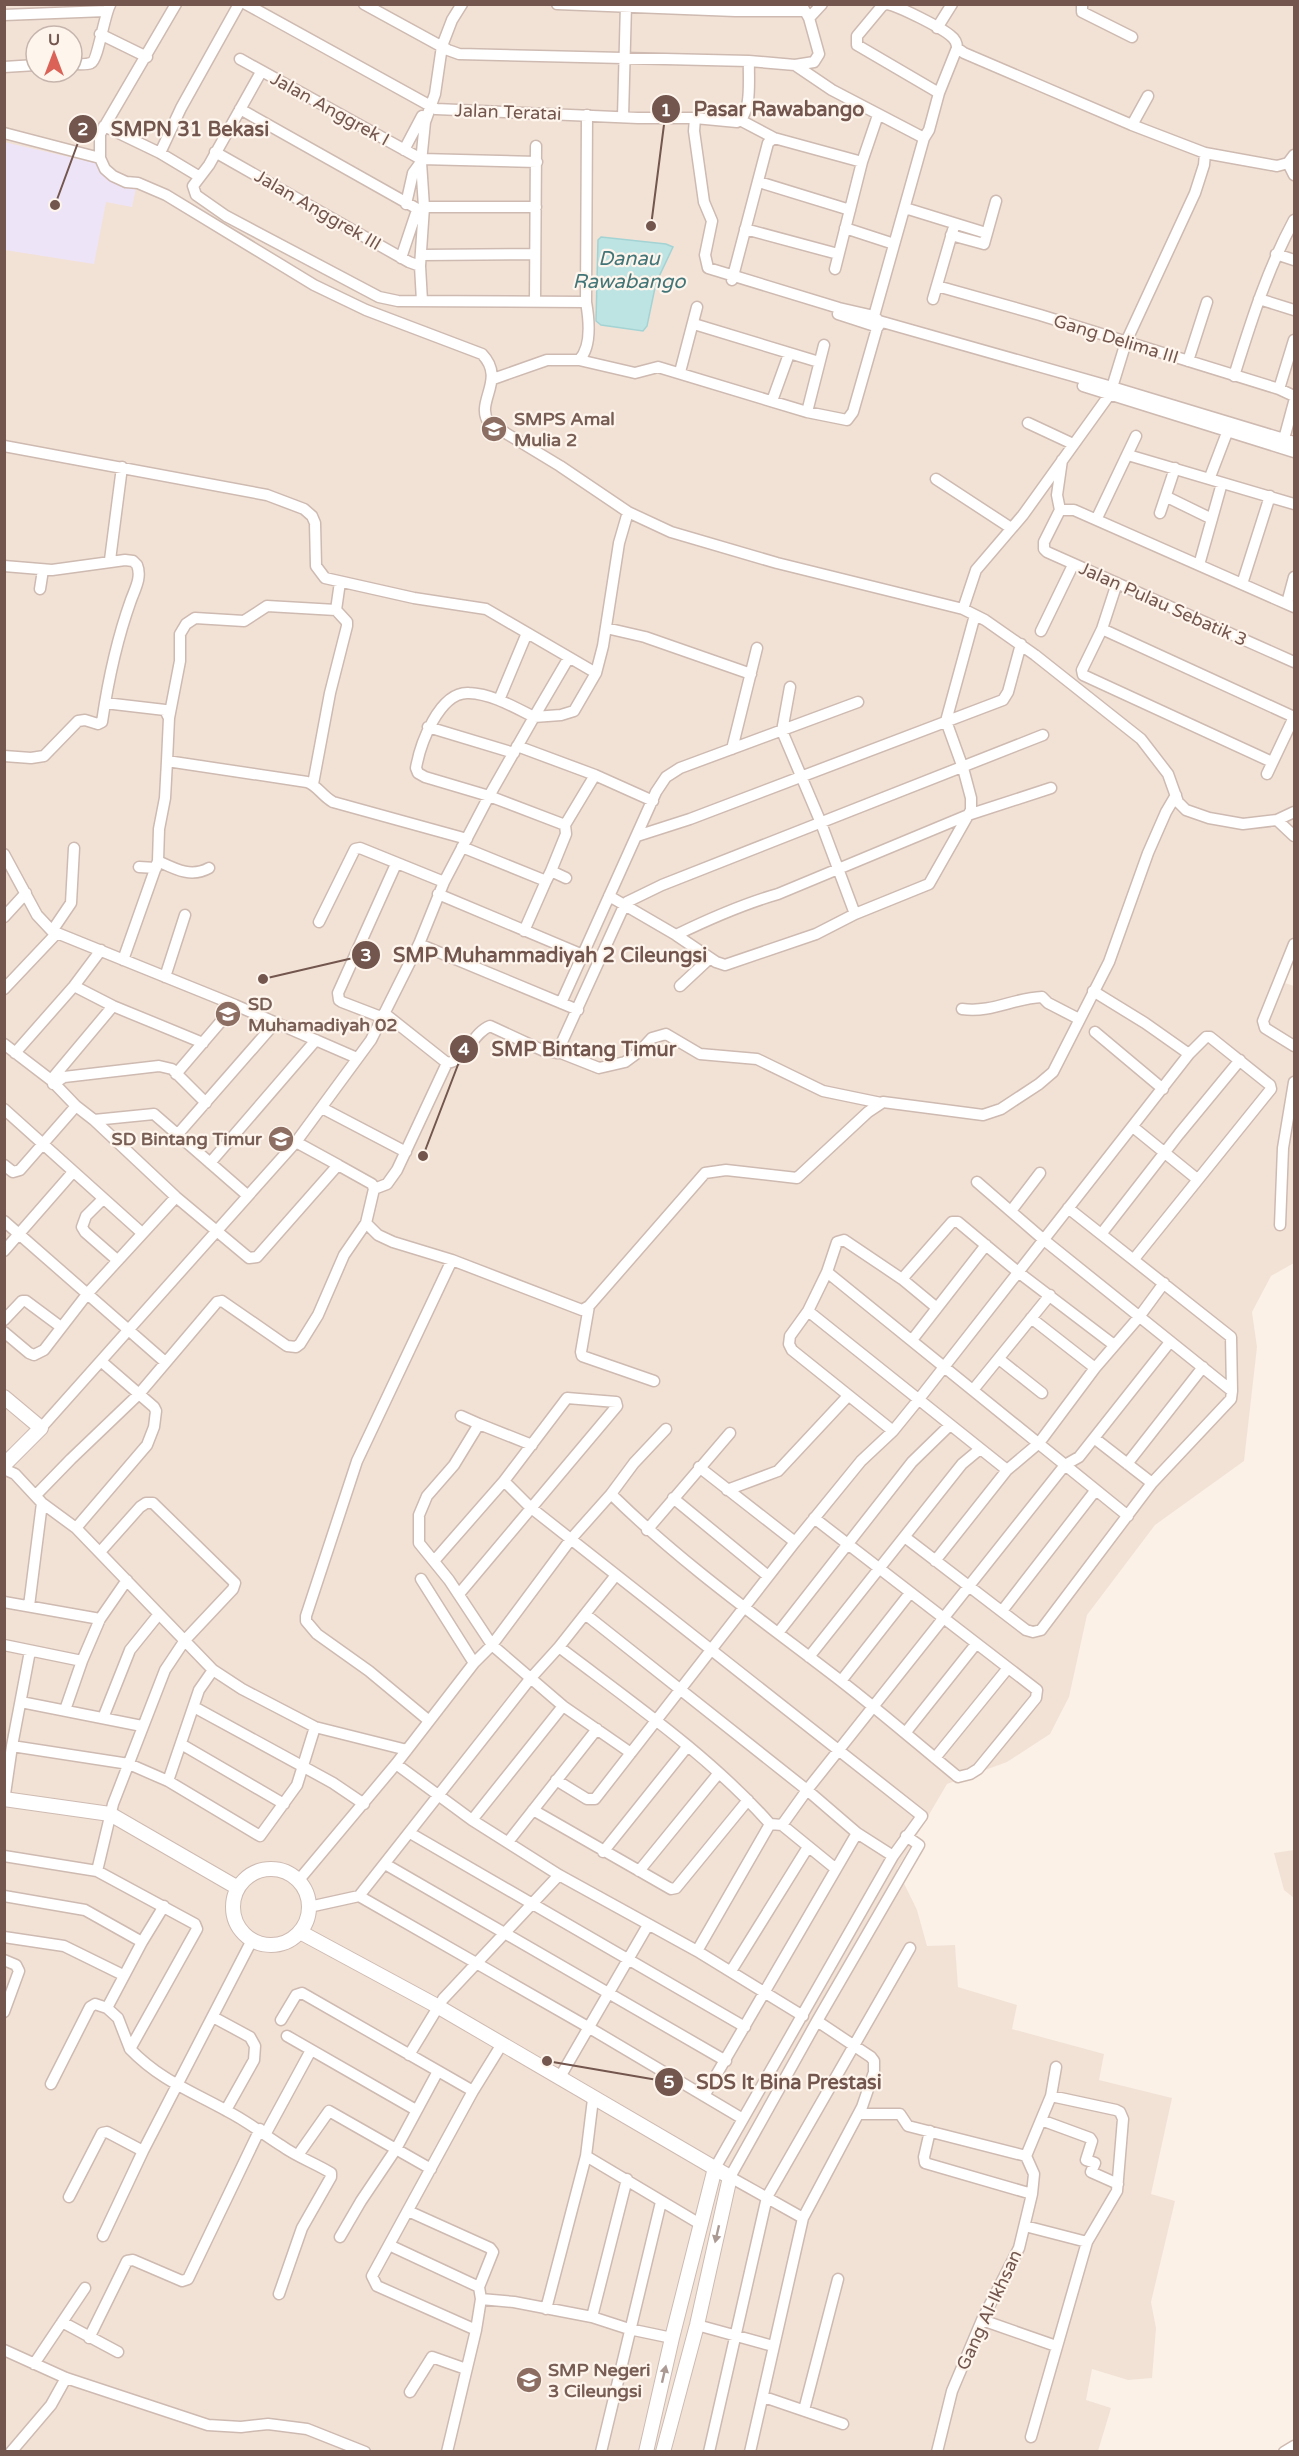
<svg xmlns="http://www.w3.org/2000/svg" width="1299" height="2456" font-family="'Varela Round',sans-serif">
  <rect width="100%" height="100%" fill="#fbf1e7"/>
  <path fill="#f2e2d6" fill-rule="evenodd" d="M5,5H1294V958L1285,983L1294,986V1263L1271,1276L1252,1312L1257,1347L1244,1461L1155,1525L1087,1615L1069,1697L1050,1734L1007,1762L947,1784L897,1869L917,1910L927,1946L955,1945L958,1987L1017,2005L1012,2029L1104,2054L1099,2080L1172,2098L1151,2194L1175,2201L1151,2302L1156,2328L1152,2378L1128,2380L1092,2369L1086,2400L1111,2408L1098,2451L5,2452ZM36,36H72V72H36Z
    M1294,1850V1898L1284,1890L1274,1853Z"/>
  <path fill="#eee4f7" d="M4,142L95,163L136,188L132,207L106,202L94,264L5,250Z"/>
  <path fill="#bde3e3" stroke="#a4d3d4" stroke-width="1.5" d="M601,237L666,244L673,247L656,283L647,326L643,331L601,325L596,321L598,240Z"/>
  <g fill="none" stroke-linecap="round" stroke-linejoin="round">
    <g stroke="#cebab1" stroke-width="13">
      <path id="minor" d="M176,4L100,134V158L105,169L113,176L126,182L138,183L166,195L314,285L366,310L482,354C507,380 474,402 489,423L560,466L628,512L671,532L777,563L963,609L985,620L1035,655L1141,739L1168,774L1178,802L1186,810L1209,818L1243,824L1277,820L1294,812
        M246,4L436,109L638,118H695L737,122C753,113 748,78 749,61
        M364,4L448,50L459,54L749,61L795,65L814,62L819,54L809,18L801,4
        M557,4L735,11H803
        M886,4L882,6L857,36V45L939,93
        M887,4C899,6 942,28 951,36C955,39 957,43 957,48L964,53L1132,125L1205,153L1277,166L1288,163L1294,155
        M1082,4V12L1132,37
        M4,15L106,11
        M809,18L822,4
        M937,28L952,4
        M100,34L147,57
        M240,59L421,159L537,162
        M72,64C78,64 86,65 91,63C98,60 104,16 110,5
        M795,65L832,90L924,138L874,316
        M4,67L36,65
        M261,72L209,165L193,186L196,195L226,216L379,297L398,301L586,302
        M240,109L423,212
        M623,117L626,4
        M695,118L694,131L704,202L712,221L705,255L708,268L839,308L874,316L879,321L1112,387L1294,442
        M740,120L774,138L862,162
        M1132,125L1148,96
        M104,126L160,153L200,177
        M4,133L100,158
        M924,138L929,130L939,93L957,48
        M404,150L422,116
        M215,152L409,262L420,266
        M160,153L181,108L239,4
        M1288,163L1294,175
        M759,182L850,210
        M406,204L413,173L421,162
        M424,207H536
        M905,208L986,233
        M845,228L894,244
        M745,229L838,254
        M951,235L984,244L996,201
        M1276,254L1294,260
        M422,255L535,254
        M401,258L417,210
        M835,269L862,162L878,115
        M732,280L768,143L774,138
        M937,286L1040,315L1279,389L1294,396
        M933,299L953,230
        M1259,299L1294,310
        M422,301L420,266L424,207L421,162L425,122L435,94L442,46L452,20L462,4
        M535,301L536,146
        M838,314L878,327
        M694,324L819,362
        M579,360L635,373L658,367L807,412L847,420L853,412L879,321
        M1188,361L1207,302
        M680,372L697,307
        M1234,376C1251,322 1267,270 1294,220
        M493,379L547,360H579C592,347 589,319 586,302L587,115
        M1083,386L1294,452
        M1279,389L1294,340
        M772,401L789,354
        M807,412L824,345
        M1028,423L1073,444
        M1284,439L1294,402
        M4,446L267,495L304,509L312,516L315,523L316,566L325,578L414,598L486,609L596,673
        M1128,455L1294,504
        M1210,477L1228,430
        M936,479L1011,528
        M1167,497L1212,519
        M1060,510L1057,495L1062,460
        M1160,513L1175,468
        M1097,518L1136,436
        M110,560L122,467
        M1199,565L1222,483
        M4,566L52,570L125,560L133,561L137,565C142,577 135,589 131,600C117,639 108,681 102,722L98,724L85,720L78,721L44,756L31,758L4,756
        M1117,583L1102,629L1082,670L1083,675L1272,762
        M1242,584L1270,496
        M40,589L43,570
        M1287,603L1294,577
        M1294,607L1074,510H1060L1044,542V549L1047,552L1294,662
        M963,609L976,570L1023,515L1110,394L1126,342L1195,193L1204,165L1205,153
        M606,628L645,637L751,674
        M1102,629L1294,717
        M1041,631L1073,565
        M790,687L782,731L821,823L855,914
        M499,700L527,633
        M105,703L165,710L169,718L167,761
        M169,718L180,661V634L186,624L195,618L244,621L267,606L336,610
        M428,727L514,753
        M517,746L595,775L653,801
        M732,749L757,648
        M1267,774L1294,717
        M313,784L330,693L347,626V622L336,610L340,582
        M1277,820L1294,836
        M565,825L595,775
        M637,836L690,819L1003,700L1008,692L1021,644
        M462,847L546,881L551,871L566,878
        M4,854L37,915L52,931L235,1005L357,1058
        M158,861C175,869 191,878 209,868
        M139,867L156,868
        M551,871L566,834L565,825L489,796L425,777L418,773L416,768C420,745 439,691 469,693C492,694 514,707 534,717L568,659
        M438,894L583,955
        M609,896L676,935L716,962L725,965L816,934L855,914L929,884L971,810V798L963,768L946,721L975,615
        M4,917L26,893
        M319,922L355,849L360,848L444,882
        M52,931L71,903L74,848
        M524,931L546,881
        M676,935C709,919 743,904 778,894L968,815L1051,788
        M419,944L578,1010
        M1294,944L1263,1021L1265,1028L1294,1046
        M123,960L158,861L159,829L165,798L167,761L307,782C317,785 322,796 333,802L467,839
        M165,977L185,915
        M74,986L113,1006L203,1043
        M680,986L710,958
        M4,989L57,933
        M1093,991L1145,1023L1189,1054
        M561,1003L656,792L666,777L680,768L858,702
        M962,1009C993,1013 1013,998 1042,997L1048,1003L1079,1019
        M384,1013L447,1063
        M381,1017L342,1002L339,1000L338,993L396,864
        M1095,1032L1163,1089
        M4,1044L51,1080L76,1106L94,1120L176,1197L249,1258L257,1257L338,1165L296,1142
        M15,1053L74,986L101,950
        M557,1053L624,906L627,902L662,885L1043,735
        M447,1063C466,1061 472,1033 490,1026L544,1051L561,1053L599,1068L625,1062L640,1051L652,1038L666,1034L700,1054L757,1059L823,1091L881,1103
        M176,1074L235,1005
        M51,1080L113,1006
        M53,1084L64,1077L159,1066L172,1069L206,1103
        M322,1108L406,1152
        M4,1109L142,1233
        M94,1120L154,1114L247,1195
        M1133,1127L1197,1179
        M178,1134L275,1023
        M210,1163L316,1040
        M4,1165L13,1172L20,1170L76,1106
        M374,1189L387,1184L397,1170L447,1063
        M103,1199L86,1216L82,1227L85,1232L117,1260
        M1068,1208L1231,1337L1232,1391
        M1011,1211L1040,1173
        M4,1221L164,1361
        M366,1223L378,1235L393,1242L452,1260L582,1310L589,1306L705,1173L726,1170L797,1178L868,1112L883,1102L983,1115L1001,1109L1039,1084L1053,1072L1109,962L1148,853L1166,812L1176,795
        M1280,1225L1283,1148L1294,1082
        M1102,1233L1179,1134L1240,1060
        M4,1251L73,1172
        M827,1272L1128,1516
        M902,1279L952,1222H958L1018,1272L1114,1345
        M589,1306L581,1352L582,1356L654,1381
        M808,1311L1007,1470
        M1031,1318L1095,1368
        M4,1320L22,1301H26L61,1327
        M4,1332L29,1353L34,1355L44,1350L88,1293L176,1197
        M912,1340L986,1245
        M999,1359L1042,1393
        M973,1390L1050,1295
        M461,1416L479,1424
        M41,1428L296,1142L371,1040L419,944L444,882L489,796L534,717L561,715L574,711L596,673L603,646L619,543L628,512
        M893,1431L792,1350L789,1344L790,1336L808,1311L827,1272L837,1242L844,1240L902,1279L937,1308
        M1094,1438L1152,1483
        M532,1445L479,1424L454,1465L427,1496L419,1515V1543L449,1580L492,1645L563,1706L631,1753
        M1127,1464L1203,1367
        M699,1467L795,1542
        M4,1469L15,1474L42,1503L76,1528L213,1670L242,1689L315,1727L407,1750
        M504,1481L530,1507L922,1816L893,1856L715,2168
        M727,1490L778,1471L848,1396
        M611,1494C682,1564 763,1621 841,1681C881,1712 919,1745 958,1777L970,1774L978,1769L1036,1698L1037,1690L814,1518
        M36,1495L71,1459L139,1394L217,1302L222,1301L287,1346L296,1347L300,1344L318,1315L344,1255L366,1223L374,1189L372,1184L338,1165
        M673,1498L768,1576
        M76,1528L147,1445L154,1427L156,1411L154,1407L102,1362
        M647,1530L730,1433
        M906,1538L1026,1630L1033,1632L1041,1630L1152,1483L1231,1399L1232,1391L1044,1240L977,1182
        M434,1561L504,1481L567,1398L616,1402L617,1406L459,1594
        M935,1561L1007,1470L1039,1443L1095,1368L1139,1317L1164,1283
        M421,1579L474,1663
        M4,1602L100,1619
        M29,1606L42,1503
        M1002,1611L1095,1491
        M585,1614L807,1790L857,1833L893,1856
        M778,1633L912,1462L950,1425
        M4,1645L82,1661
        M559,1647C630,1701 711,1757 770,1824L782,1825L836,1869
        M809,1657L962,1464L980,1449
        M841,1681L910,1593
        M21,1702L142,1726
        M194,1707L333,1783L364,1804
        M65,1710L82,1661L100,1619L127,1580
        M103,1718L130,1650L159,1614
        M428,1720L369,1671L317,1634L306,1621V1616L357,1461L452,1260
        M906,1732L976,1644
        M181,1744L284,1804
        M12,1746L129,1764L168,1781L260,1836L297,1785L315,1727
        M935,1758L1008,1668
        M396,1764L472,1820L559,1875L697,1951L803,2016
        M556,1780L587,1799H595L795,1542L861,1461L893,1431L919,1399L1189,1054L1206,1037H1210L1270,1085L1271,1089L1134,1259
        M168,1781L199,1690L213,1670
        M4,1801L12,1746L30,1651
        M533,1810L671,1889L676,1888L748,1800
        M472,1820L563,1706
        M782,1825L807,1790L1065,1465L1079,1457L1170,1342
        M410,1833L745,2027
        M508,1842L597,1729
        M603,1852L687,1747
        M4,1856L97,1871L195,1924L197,1929L130,2049C160,2080 191,2091 227,2111C247,2121 263,2134 282,2146C297,2157 315,2163 331,2173V2177L302,2228L279,2294
        M385,1864L726,2061
        M97,1871L113,1804L165,1670L185,1640L233,1589L235,1583L153,1503H146L140,1507L100,1552
        M639,1871L718,1774
        M298,1881L396,1764L474,1663L492,1645L571,1539L611,1494L634,1463L666,1429
        M4,1896L85,1910L142,1942
        M359,1896L588,2027L743,2119
        M309,1907L359,1896L530,1679L559,1647L616,1575
        M4,1937L64,1946L123,1975
        M697,1951L770,1824
        M4,1960L16,1965L19,1971L4,2012
        M731,1971L808,1847
        M213,2017L250,2037L255,2046L254,2060L226,2110
        M281,2020L296,1995L302,1993L473,2091
        M287,2036L416,2110
        M130,2049L118,2018L107,2008L142,1942L164,1906
        M409,2055L443,1999L559,1875
        M560,2077L648,1925
        M51,2084L90,2007L95,2004L107,2008
        M704,2096L857,1833
        M859,2114H900L908,2126L1026,2156
        M1041,2120L1090,2138L1092,2141L1086,2160L1095,2163L1091,2172L1118,2184
        M930,2131L924,2157L925,2163L1032,2194
        M266,2133L310,2052
        M298,2155L329,2111L431,2169
        M586,2156L700,2224
        M69,2197L102,2133L107,2132L143,2151L252,1940
        M408,2211L490,2248L493,2252L479,2287L481,2299L476,2330L447,2452
        M803,2218L730,2177L817,2021L919,1845L906,1836
        M1025,2226L1087,2242
        M103,2236L143,2151
        M340,2237L361,2201L396,2149L438,2071
        M389,2245L479,2287
        M481,2299L514,2302L592,2317L629,2329L672,2338
        M546,2309L586,2156L593,2099
        M592,2317L627,2179
        M982,2320L1056,2346
        M62,2322L118,2352
        M697,2325L773,2346
        M476,2330L377,2286L372,2276L473,2091L502,2044
        M89,2338L127,2261L133,2260L182,2281L188,2279L260,2129
        M4,2350L66,2378L208,2425L241,2427L268,2424L307,2429L365,2452
        M34,2364L85,2288
        M410,2392L432,2357L466,2369
        M764,2397L843,2424
        M804,2410L838,2279
        M1031,2437L1087,2242L1117,2191L1123,2119L1120,2112L1116,2110L1051,2096
        M11,2452L51,2405L66,2378
        M601,2452L661,2202
        M709,2452L767,2197L910,1948
        M750,2452L803,2218L862,2107L874,2072V2061L871,2057L817,2021
        M937,2452L952,2391L982,2320L1019,2248L1032,2194L1034,2174L1026,2156L1051,2096L1056,2067
        M1284,2452L1294,2446"/>
    </g>
    <g stroke="#cebab1" stroke-width="16">
      <path id="tertiary" d="M4,1397L41,1428L4,1465
        M4,1799L110,1814L238,1888
        M233 1907a38 38 0 1 1 76 0a38 38 0 1 1-76 0Z
        M300,1932L437,2006L730,2177L697,2325L663,2452
        M646,2452L672,2338L715,2168"/>
    </g>
    <use href="#minor" stroke="#fff" stroke-width="10"/>
    <use href="#tertiary" stroke="#fff" stroke-width="14"/>
  </g>
  <defs><path id="oneway-solid" d="M-6-.8H1V-3.2L6.5 0L1 3.2V.8H-6Z" transform="scale(1.5)"/></defs>
  <g fill="#ab9a94">
    <use href="#oneway-solid" transform="translate(717 2234) rotate(103)"/>
    <use href="#oneway-solid" transform="translate(664 2374) rotate(-77)"/>
  </g>
  <defs>
    <g id="school-disc" transform="scale(1.35)"><circle r="9.5" fill="#8d6e63" stroke="#fef5ed"/><path d="M0-5L7-2L0 1L-7-2ZM-4 1L0 2.5L4 1V4Q0 6-4 4Z" fill="#fff"/></g>
  </defs>
  <g fill-rule="evenodd">
    <use href="#school-disc" x="494" y="429"/>
    <use href="#school-disc" x="228" y="1014"/>
    <use href="#school-disc" x="281" y="1139"/>
    <use href="#school-disc" x="529" y="2380"/>
  </g>
  <g text-anchor="middle" dominant-baseline="central" stroke-width="4.5" stroke-linejoin="round" paint-order="stroke">
    <g font-size="18" fill="#73564d" stroke="#fef5ed">
      <text transform="translate(330 109) rotate(29)">Jalan Anggrek I</text>
      <text transform="translate(508 112) rotate(2)">Jalan Teratai</text>
      <text transform="translate(318 210) rotate(30)">Jalan Anggrek III</text>
      <text transform="translate(1116 339) rotate(17)">Gang Delima III</text>
      <text transform="translate(1163 604) rotate(24)">Jalan Pulau Sebatik 3</text>
      <text transform="translate(989 2310) rotate(-65)">Gang Al-Ikhsan</text>
    </g>
    <g font-size="18" font-weight="bold" fill="#785e54" stroke="#fef5ed" text-anchor="start">
      <text x="514" y="419">SMPS Amal<tspan x="514" dy="21">Mulia 2</tspan></text>
      <text x="248" y="1004">SD<tspan x="248" dy="21">Muhamadiyah 02</tspan></text>
      <text x="262" y="1139" text-anchor="end">SD Bintang Timur</text>
      <text x="548" y="2370">SMP Negeri<tspan x="548" dy="21">3 Cileungsi</tspan></text>
    </g>
    <g font-size="20" font-style="italic" fill="#427577" stroke="#fef5ed">
      <text x="629" y="259">Danau<tspan x="629" dy="23">Rawabango</tspan></text>
    </g>
  </g>
  <path fill="none" stroke="#73564d" stroke-width="2" d="M651 226L666 109M55 205L83 129M263 979L366 955M423 1156L464 1049M547 2061L669 2082"/>
  <g fill="#73564d" stroke="#fef5ed" stroke-width="2">
    <circle cx="651" cy="226" r="6"/>
    <circle cx="55" cy="205" r="6"/>
    <circle cx="263" cy="979" r="6"/>
    <circle cx="423" cy="1156" r="6"/>
    <circle cx="547" cy="2061" r="6"/>
    <circle cx="666" cy="109" r="15"/>
    <circle cx="83" cy="129" r="15"/>
    <circle cx="366" cy="955" r="15"/>
    <circle cx="464" cy="1049" r="15"/>
    <circle cx="669" cy="2082" r="15"/>
  </g>
  <g font-size="18" text-anchor="middle" font-weight="bold" fill="#fff">
    <text x="666" y="116">1</text>
    <text x="83" y="135">2</text>
    <text x="366" y="961">3</text>
    <text x="464" y="1055">4</text>
    <text x="669" y="2088">5</text>
  </g>
  <g font-size="20" text-anchor="middle" font-weight="bold" fill="#73564d" stroke="#fef5ed" stroke-width="4.5" stroke-linejoin="round" paint-order="stroke">
    <text x="779" y="116">Pasar Rawabango</text>
    <text x="190" y="136">SMPN 31 Bekasi</text>
    <text x="550" y="962">SMP Muhammadiyah 2 Cileungsi</text>
    <text x="584" y="1056">SMP Bintang Timur</text>
    <text x="789" y="2089">SDS It Bina Prestasi</text>
  </g>
  <rect width="1299" height="2456" fill="none" stroke="#73564d" stroke-width="12"/>
  <g transform="translate(54 54)"><circle r="28" fill="#fef5ed" stroke="#c6b5ad" stroke-width="1.5"/>
  <path d="M0-4.5L10 22L0 15L-10 22Z" fill="#db6256"/>
  <text y="-9" font-size="16" font-weight="bold" text-anchor="middle" fill="#73564d">U</text>
  </g>
</svg>
